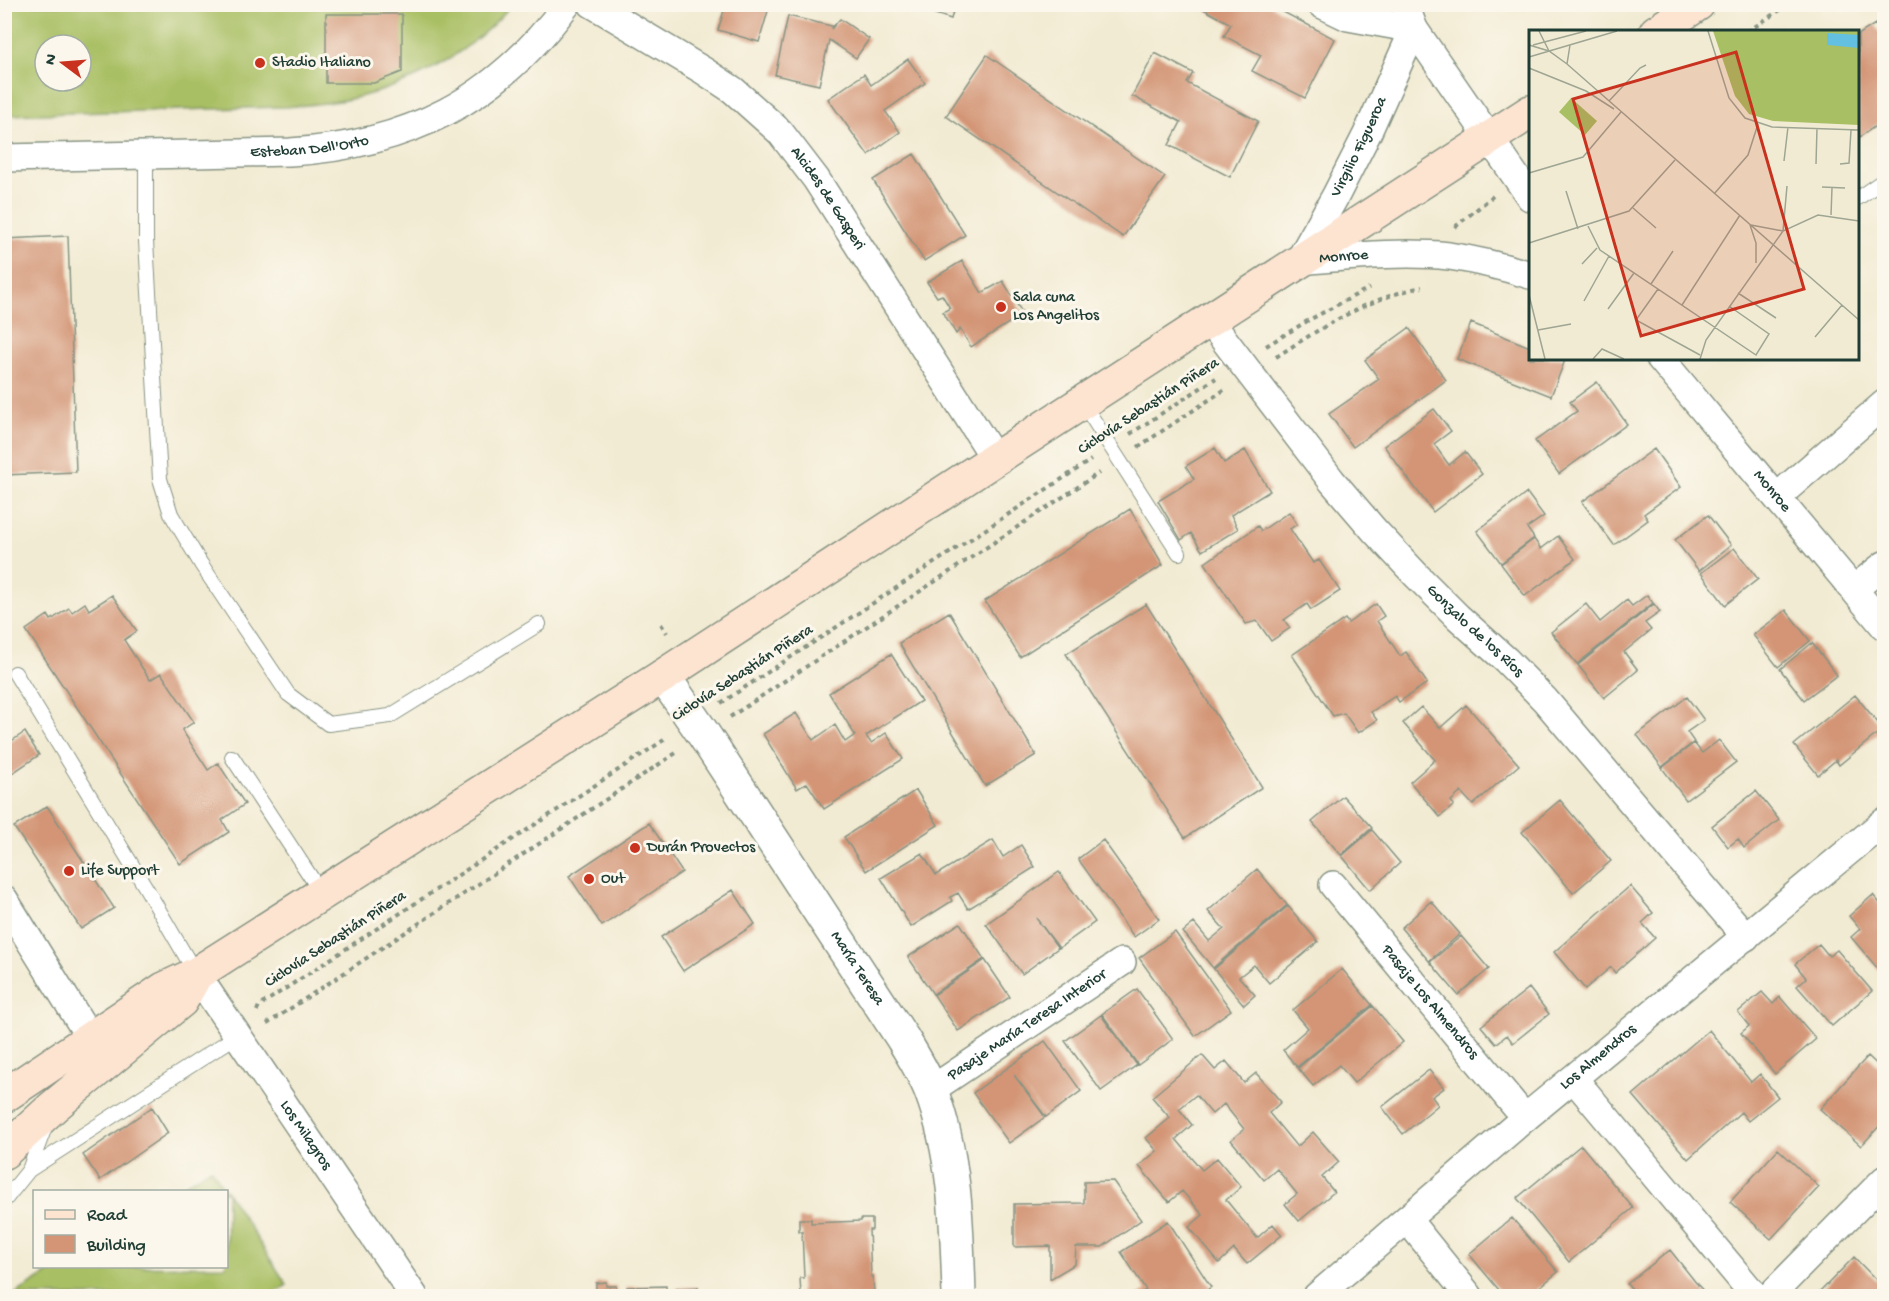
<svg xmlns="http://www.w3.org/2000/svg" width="1889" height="1301" font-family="'Gochi Hand',sans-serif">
  <rect width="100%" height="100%" fill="#fbf7ec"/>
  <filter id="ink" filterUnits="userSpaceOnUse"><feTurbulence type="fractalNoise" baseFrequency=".0167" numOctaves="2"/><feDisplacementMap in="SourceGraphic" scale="12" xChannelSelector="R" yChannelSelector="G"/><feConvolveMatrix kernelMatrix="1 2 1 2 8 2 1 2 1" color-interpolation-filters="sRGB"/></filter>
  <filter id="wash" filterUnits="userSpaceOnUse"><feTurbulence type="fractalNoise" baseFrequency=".008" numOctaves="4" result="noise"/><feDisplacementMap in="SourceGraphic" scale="24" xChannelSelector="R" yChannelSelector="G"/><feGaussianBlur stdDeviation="1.35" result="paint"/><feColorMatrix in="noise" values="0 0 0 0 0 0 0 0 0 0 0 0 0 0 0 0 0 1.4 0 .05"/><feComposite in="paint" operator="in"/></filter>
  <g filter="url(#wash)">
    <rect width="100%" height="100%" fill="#f2ebd3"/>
    <path fill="#a9bf63" stroke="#647e4c" stroke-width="1.5" fill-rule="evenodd" d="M4,5H511C474,50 415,84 359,97C335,103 310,105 285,107L5,115ZM45,45H81V81H45Z
      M211,1168L226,1192L174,1191Z
      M227,1192L287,1285L270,1296H12L58,1267L226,1266Z"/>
    <g id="blocks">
      <path fill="#d39576" d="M726,4H770L759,42L718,30Z
        M904,4H955L951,19Z
        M1194,4H1268L1335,39L1305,98L1252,71L1261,55L1224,36L1231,24Z
        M326,14H402V72L374,83H326Z
        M788,16L832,26L831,29L840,19L869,39L856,58L829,40L819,85L775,75Z
        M1875,24L1884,38V120L1858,138V35Z
        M1155,53L1193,73L1187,83L1258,121L1230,177L1169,145L1181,122L1132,96Z
        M987,55L1165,177L1123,237L946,116Z
        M908,59L925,83L885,111L900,132L868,155L828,99L864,74L871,85Z
        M914,154L965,235L924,261L873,180Z
        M68,236L76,472L4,475V239Z
        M962,261L982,293L1003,281L1023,314L971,347L960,329L956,334L943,312L950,308L942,295L937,297L927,282Z
        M1471,323L1530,347V358H1561L1565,360L1551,396L1457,359Z
        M1409,328L1446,380L1353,447L1329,414L1379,379L1365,360Z
        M1597,382L1627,424L1559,474L1535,441L1577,411L1570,402Z
        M1434,409L1451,431L1434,444L1441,454L1449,465L1465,452L1482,474L1433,512L1384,446Z
        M1215,448L1224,463L1245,450L1270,491L1231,515L1238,529L1202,551L1191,533L1181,540L1158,501L1194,479L1186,466Z
        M1654,449L1681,487L1644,514L1648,520L1614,545L1582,502Z
        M1527,493L1544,516L1527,528L1534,538L1501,563L1477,531Z
        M1130,509L1163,565L1020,657L985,601Z
        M1289,512L1297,524L1290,529L1313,563L1319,560L1340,591L1311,610L1307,604L1284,620L1290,628L1271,641L1257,621L1246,624L1205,563L1258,526L1261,531Z
        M1708,515L1731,545L1699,571L1675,540Z
        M1558,536L1575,559L1525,596L1501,564L1534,539L1541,549Z
        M1734,548L1758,579L1725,605L1701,573Z
        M112,595L137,631L124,640L150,680L161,673L194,722L182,730L208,770L218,763L245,804L222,820L229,832L180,864L26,630L48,615L51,620L69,608L72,612L85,603L89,610Z
        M1647,595L1653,603L1577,664L1551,632L1586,604L1600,622L1627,600L1632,606Z
        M1146,604L1262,787L1185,838L1066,654Z
        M1376,604L1384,616L1377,621L1400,656L1406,652L1427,683L1399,702L1395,696L1371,712L1377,720L1358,733L1344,713L1333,716L1292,655L1345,619L1348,623Z
        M1654,604L1660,612L1645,623L1651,630L1624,652L1638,670L1604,698L1578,665Z
        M1786,610L1810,641L1778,667L1753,635Z
        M949,612L1036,755L985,786L899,643Z
        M1812,643L1837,675L1804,700L1780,669Z
        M891,654L921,701L866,736L871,743L886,733L903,759L824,809L807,783L797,789L763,734L796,713L813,740L835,725L845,742L855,735L829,693Z
        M1855,695L1883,729L1839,765L1836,760L1818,775L1794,745Z
        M1687,697L1704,720L1687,732L1694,742L1662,767L1637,735Z
        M1466,705L1519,765L1473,805L1461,792L1451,801L1454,805L1440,817L1410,782L1435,760L1403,723L1421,707L1440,728Z
        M25,732L39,755L5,778V733L10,742Z
        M1719,740L1736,762L1686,800L1662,768L1694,743L1702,753Z
        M916,790L938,825L866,871L844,837Z
        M1756,791L1779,820L1744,848L1738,839L1728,847L1712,826Z
        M1343,796L1372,828L1341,855L1312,822Z
        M1560,800L1611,861L1573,893L1522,832Z
        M47,806L114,908L81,929L14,827Z
        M649,823L682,872L602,926L569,876Z
        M1372,830L1400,863L1370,890L1342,856Z
        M993,840L1003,857L1021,845L1035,867L968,909L958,893L950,897L952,901L911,927L881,878L922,853L936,875Z
        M1103,840L1159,919L1134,937L1078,859Z
        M1257,869L1287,905L1213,968L1183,932L1194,923L1209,941L1224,929L1208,911Z
        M1059,872L1095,922L1059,948L1036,918L1058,948L1022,974L986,924Z
        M1630,886L1653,913L1642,923L1655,938L1615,973L1611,967L1585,989L1554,952Z
        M733,890L755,924L683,971L661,937Z
        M1873,895L1883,907L1884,906V976L1851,937L1860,929L1849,916Z
        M1431,901L1460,934L1429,961L1401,928Z
        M1288,906L1318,942L1269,983L1254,965L1239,977L1255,995L1244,1005L1214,969Z
        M960,923L984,959L933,994L908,957Z
        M1175,932L1231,1010L1195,1036L1139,958Z
        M1461,936L1489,969L1458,995L1430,962Z
        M1819,944L1829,956L1837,950L1872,991L1832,1026L1797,986L1806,978L1795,964Z
        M985,960L1010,997L958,1031L934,995Z
        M1342,969L1372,1005L1297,1067L1283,1050L1308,1028L1293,1010Z
        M1529,988L1549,1014L1513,1043L1507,1035L1496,1044L1481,1026Z
        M1137,989L1173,1039L1138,1065L1102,1014Z
        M1762,992L1773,1004L1780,997L1816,1039L1775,1074L1741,1033L1749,1026L1738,1012Z
        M1373,1006L1403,1042L1354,1083L1339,1065L1313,1086L1298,1068Z
        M1101,1015L1137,1065L1101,1091L1065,1041Z
        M1709,1030L1751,1082L1760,1074L1778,1097L1748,1121L1741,1112L1688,1159L1633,1095Z
        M1045,1041L1081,1091L1046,1117L1014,1075L1045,1117L1009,1143L973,1093Z
        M1202,1055L1215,1070L1226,1061L1244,1083L1256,1073L1281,1102L1269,1113L1297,1147L1313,1132L1339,1162L1322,1177L1334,1192L1299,1221L1285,1204L1297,1194L1277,1169L1264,1180L1231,1140L1244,1129L1224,1104L1212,1114L1196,1095L1179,1109L1192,1125L1176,1139L1202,1170L1217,1158L1241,1187L1226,1200L1257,1238L1273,1224L1282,1235L1247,1264L1234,1249L1219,1263L1189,1227L1203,1215L1182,1191L1169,1202L1139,1166L1157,1151L1146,1138L1170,1118L1152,1097Z
        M1868,1056L1884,1071V1121L1861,1146L1820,1109Z
        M1429,1070L1444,1088L1432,1097L1438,1105L1403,1134L1382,1107Z
        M152,1107L168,1133L100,1180L83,1155Z
        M1581,1145L1633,1208L1569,1262L1517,1198Z
        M1778,1149L1819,1187L1771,1239L1730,1202Z
        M1113,1181L1141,1220L1102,1247H1076L1075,1264L1050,1279V1246L1014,1247V1204L1084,1203V1182Z
        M1512,1218L1558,1272L1529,1296H1504L1469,1254Z
        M799,1219H811V1223L861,1221V1219H872V1230H869L871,1276H873L874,1296H801L800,1278H804L802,1231H799Z
        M1168,1221L1211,1287L1199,1296H1136L1146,1290L1121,1252Z
        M1670,1250L1697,1284L1708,1296H1637L1627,1284Z
        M1854,1257L1884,1288V1296H1816Z
        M606,1282V1286H616V1296H596V1283Z
        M666,1286V1293H677V1288L698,1287V1296H628L627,1287Z"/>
    </g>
  </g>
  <g filter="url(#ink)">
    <use href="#blocks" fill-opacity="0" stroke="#889484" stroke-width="1.5"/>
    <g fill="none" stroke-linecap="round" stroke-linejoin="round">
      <g stroke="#889484" stroke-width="16">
        <path id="service" d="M146,155V241L160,479L171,514L201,564L288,694L328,724L390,716L539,624
          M1858,198L1884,180
          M1082,402L1179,553
          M15,673L146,888L196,974
          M232,757L322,894
          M29,1170L45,1127
          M4,1201L29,1170L238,1035"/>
      </g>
      <g stroke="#889484" stroke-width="30">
        <g id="minor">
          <path id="s1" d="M592,4L704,71L733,90L780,132L816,179L995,459"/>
          <path d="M1321,4L1348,17L1414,29"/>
          <path d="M1405,4L1414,29L1530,197"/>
          <path id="s2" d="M4,158L290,152C408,145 496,101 567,4"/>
          <path id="s3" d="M1299,261L1336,195L1367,134L1414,29"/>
          <path id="s4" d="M1299,261C1349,257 1399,251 1449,256C1477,260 1504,267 1530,275"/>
          <path id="s5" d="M1209,320L1332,481L1374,530L1417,576L1458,617L1506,660L1545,700L1746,937"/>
          <path id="s6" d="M1660,358L1884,626"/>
          <path d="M1777,497L1884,404"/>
          <path d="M1854,589L1884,565"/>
          <path id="s7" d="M1333,885L1525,1118"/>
          <path d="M4,899L90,1038"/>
          <path id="s8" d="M196,974L414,1296"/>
          <path d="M1574,1079L1755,1296"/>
          <path id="s9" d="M931,1090L1122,962"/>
          <path d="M1407,1219L1469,1296"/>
          <path id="s10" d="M1317,1296L1525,1118L1884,822"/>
          <path d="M1770,1296L1884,1180"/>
        </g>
      </g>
      <g stroke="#889484" stroke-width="36">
        <g id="tertiary">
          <path id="s11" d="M663,676L704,735L903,1039C913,1056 924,1073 931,1091C956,1157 957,1227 959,1296"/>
        </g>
      </g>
      <g stroke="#889484" stroke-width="36">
        <path id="secondary" d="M1656,32L1698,4
          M4,1096L164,989L196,974L663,676L995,459L1530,112
          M4,1152L53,1107L181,1001L193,980"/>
      </g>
      <path stroke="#889484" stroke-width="4" stroke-dasharray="4.5 4.5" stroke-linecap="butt" d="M1747,32L1789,4
        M1455,227L1493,196
        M1266,346L1309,320L1369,288
        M1276,357C1322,327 1368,298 1422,287
        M1130,434L1216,378
        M1138,447L1224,390
        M661,624L667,633
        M721,703L1091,460
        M730,717L1099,473
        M257,1011L259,1006L667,738
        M267,1024L676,753"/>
      <use href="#service" stroke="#fff" stroke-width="14"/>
      <use href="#minor" stroke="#fff" stroke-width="27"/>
      <use href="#tertiary" stroke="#fff" stroke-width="33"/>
      <use href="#secondary" stroke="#fde4d1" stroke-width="33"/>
    </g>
  </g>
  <g fill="#c8321e" stroke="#fbf7ec" stroke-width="2">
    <circle cx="260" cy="63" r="6"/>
    <circle cx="1001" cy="307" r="6"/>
    <circle cx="635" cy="848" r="6"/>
    <circle cx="69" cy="871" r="6"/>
    <circle cx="589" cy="879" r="6"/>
  </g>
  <g text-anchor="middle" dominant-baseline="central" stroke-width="6" stroke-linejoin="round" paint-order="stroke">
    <g font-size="16" fill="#1f3d34" stroke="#fbf7ec" text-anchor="start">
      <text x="272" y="63">Stadio Italiano</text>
      <text x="1013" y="298">Sala cuna<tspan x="1013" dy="18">Los Angelitos</tspan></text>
      <text x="647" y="848">Durán Provectos</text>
      <text x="81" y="871">Life Support</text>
      <text x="601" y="879">Out</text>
    </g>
    <g font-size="16" fill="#1f3d34" stroke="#fbf7ec">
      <text stroke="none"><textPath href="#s2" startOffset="306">Esteban Dell'Orto</textPath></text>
      <text stroke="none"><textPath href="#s3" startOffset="129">Virgilio Figueroa</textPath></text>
      <text stroke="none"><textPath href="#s1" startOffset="310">Alcides de Gasperi</textPath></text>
      <text stroke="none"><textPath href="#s4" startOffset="45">Monroe</textPath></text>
      <text transform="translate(1149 407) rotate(-33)">Ciclovía Sebastián Piñera</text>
      <text stroke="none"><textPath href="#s6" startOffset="174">Monroe</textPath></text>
      <text stroke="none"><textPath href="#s5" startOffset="410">Gonzalo de los Ríos</textPath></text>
      <text transform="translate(743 674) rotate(-33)">Ciclovía Sebastián Piñera</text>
      <text transform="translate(336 940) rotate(-33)">Ciclovía Sebastián Piñera</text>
      <text stroke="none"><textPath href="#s11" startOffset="351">María Teresa</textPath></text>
      <text stroke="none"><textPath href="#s7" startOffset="152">Pasaje Los Almendros</textPath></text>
      <text stroke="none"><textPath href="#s9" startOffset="116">Pasaje María Teresa Interior</textPath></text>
      <text stroke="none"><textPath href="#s10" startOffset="369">Los Almendros</textPath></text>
      <text stroke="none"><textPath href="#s8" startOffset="195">Los Milagros</textPath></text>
    </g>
  </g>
  <g transform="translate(1529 30)">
    <rect width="330" height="330" fill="#f2ebd3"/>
    <path d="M184,1H330V95L244,91L220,84L206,66ZM42,68L68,91L56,105L30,82Z" fill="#a9bf63"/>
    <path d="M298,3L330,5V18L298,15Z" fill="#63c0e1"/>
    <path fill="none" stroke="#9ea593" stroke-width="1.5" d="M10,1L20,21M179,1L200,68L216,88L243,97L330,100M0,15L20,21L38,34L330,290M4,15L57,1M0,27L88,1M38,34L41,15M0,38L57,61L85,79M80,71L111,38L117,35M255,131L259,97M287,134L288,98M311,134L320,133L322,100M0,143L54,127L92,82M293,157L316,158M37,161L49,199M185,164L219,125L229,94M104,178L127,198M302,185L303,158M221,195L227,213V233M222,195L254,201M59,196L71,220L227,325L240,304L200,276M254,201L258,156M0,213L100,181L146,130M53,234L68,218M122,254L144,221M129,259L107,290L171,325M209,263L247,288M0,265L16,329M55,271L80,226M153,275L211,185M79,279L105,243M9,300L42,294M286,307L313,275M64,329L73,319L95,329M171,329L177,310L254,201L289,185L330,191"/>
    <path fill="#c8321e" fill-opacity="0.15" stroke="#c8321e" stroke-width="3" d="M207,22L275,259L112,306L44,69Z"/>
    <rect width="330" height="330" fill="none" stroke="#1f3d34" stroke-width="3"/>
  </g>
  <rect width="1889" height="1301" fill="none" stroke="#fbf7ec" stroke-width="24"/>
  <rect x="33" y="1190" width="195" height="78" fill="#fbf7ec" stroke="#a3ada2" stroke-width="1.5"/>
  <rect x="45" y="1210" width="30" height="9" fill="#fde4d1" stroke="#a3ada2" stroke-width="1.5"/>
  <text x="87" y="1220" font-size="18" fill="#1f3d34">Road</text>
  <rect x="45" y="1235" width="30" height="18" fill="#d39576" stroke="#a3ada2" stroke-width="1.5"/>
  <text x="87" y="1250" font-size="18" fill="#1f3d34">Building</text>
  <g transform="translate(63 63) rotate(286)"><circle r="28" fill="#fbf7ec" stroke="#a3ada2" stroke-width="1.5"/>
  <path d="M0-4.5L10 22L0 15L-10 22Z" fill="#c8321e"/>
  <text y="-9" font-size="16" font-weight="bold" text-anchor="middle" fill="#1f3d34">N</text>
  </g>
</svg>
